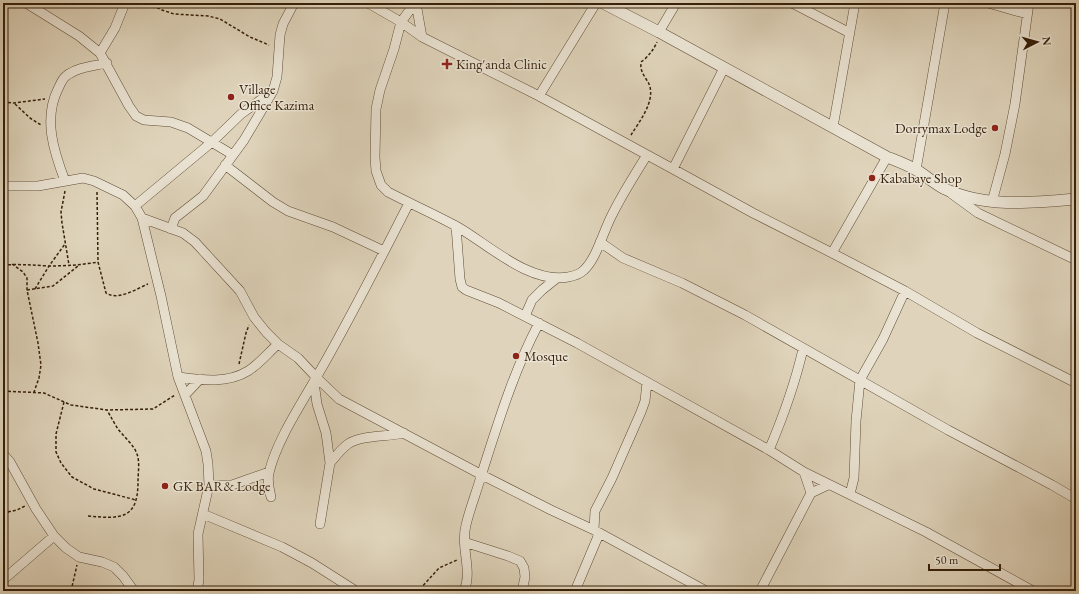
<svg xmlns="http://www.w3.org/2000/svg" width="1079" height="594" font-family="'EB Garamond',serif">
  <rect width="100%" height="100%" fill="#dfd4bb"/>
  <filter id="stains"><feTurbulence type="fractalNoise" baseFrequency=".005" numOctaves="4"/><feColorMatrix values="0 0 0 0 .2 0 0 0 0 .09 0 0 0 0 .02 0 0 0 .5 -.17"/></filter>
  <radialGradient id="worn" r=".72"><stop offset=".6" stop-color="#630" stop-opacity="0"/><stop offset="1" stop-color="#630" stop-opacity=".3"/></radialGradient>
  <g fill="none" stroke-linecap="round" stroke-linejoin="round">
    <g stroke="#604c35" stroke-width="10">
      <path id="minor" d="M26,3L79,36L100,53L129,106L136,116L144,120L171,122L188,128L233,155
        M368,3L401,22L422,37L539,96L673,169L753,213L832,253L905,291L977,333L1076,383
        M415,3L401,22L394,49L380,90L376,109L375,157L376,171L381,185L388,192C411,204 434,214 456,226C488,244 529,284 568,277C574,276 580,274 584,270C597,258 604,229 613,213C623,193 635,174 647,155
        M416,3L422,37
        M792,3L850,33
        M988,3L1027,14
        M659,32L676,3
        M100,53L115,28L125,3
        M539,96L596,3
        M833,127L855,3
        M225,165L273,202L288,211L333,227L384,251
        M673,169L724,68
        M916,170L945,3
        M65,181C54,152 43,119 58,89C60,85 62,79 66,76C77,67 94,66 107,63
        M3,186H38L83,178L94,181L123,195L135,206L142,218L161,296L178,377L206,451L208,464L209,485L198,534L199,580L197,591
        M952,194L978,213L1076,260
        M992,202L1005,154L1015,104L1029,3
        M135,206L212,142L241,114L269,94
        M142,218L183,233L195,242L240,291L254,317L266,332L278,344L298,358L317,378L339,399L482,475L551,510L594,530L706,591
        M456,226L460,279L462,287L466,290L499,303L577,343L769,450L804,472L926,532L1033,591
        M171,229L175,218L203,196L244,140L273,91L277,77L280,35L283,24L294,3
        M600,242L623,258L682,283L745,315L948,430L1052,485L1076,499
        M832,253L887,157
        M525,316L532,300L542,290L557,278
        M178,377C201,380 227,384 248,371C259,364 268,353 278,344
        M314,382L317,404L326,433L330,463L320,524
        M185,395L200,379
        M769,450C783,417 795,384 803,349
        M3,454L10,462L36,509L54,536L66,548L79,557L102,562L114,567L123,576L134,591
        M330,463C335,457 341,449 348,444C361,435 387,437 404,433
        M804,472L811,493
        M209,485H232L269,472
        M850,494L854,478L856,421L860,380L883,339L905,291
        M271,497C269,489 267,482 269,473C276,442 300,406 316,378C349,321 379,262 409,203
        M203,514L282,547L312,563L356,591
        M594,530L595,511L612,478L641,412L645,401L647,382
        M464,542L508,556L520,561L524,568L525,577L522,591
        M3,580L54,536
        M464,591C473,570 460,548 466,525C470,508 477,491 482,473C498,423 514,370 539,323
        M575,591L599,534
        M760,591L811,493L828,485"/>
    </g>
    <g stroke="#604c35" stroke-width="12">
      <path id="tertiary" d="M603,3L659,32L887,157C897,161 908,165 918,171C926,176 934,183 943,188C984,208 1032,203 1076,199"/>
    </g>
    <path stroke="#361f08" stroke-width="1.5" stroke-dasharray="3 2" stroke-linecap="butt" d="M148,3L162,10L174,14L208,16L220,19L250,37L269,45
      M3,102L14,103L45,99
      M15,104L30,118L41,125
      M631,135C639,122 656,101 649,84C646,78 640,72 641,64C641,61 642,61 644,60C650,54 654,49 657,42
      M65,191L61,212L62,223L69,265
      M97,192L98,262L106,293C118,301 136,289 148,284
      M12,264L23,272L27,278V290L38,343L41,365L39,378L34,392
      M3,265C18,264 32,265 48,266C65,266 81,265 98,262
      M35,289L49,266L65,244
      M27,290L53,286L78,266
      M239,364L246,333L249,325
      M3,391L44,393L71,405L107,410L153,409L175,395
      M64,402L56,434V452L61,463L72,477L94,489L136,500
      M3,513L17,510L25,506
      M88,516C120,519 138,520 138,482C138,473 140,462 137,454C134,445 124,437 118,429C114,423 111,417 107,410
      M71,591L77,565
      M415,591L421,588L439,568L457,560"/>
    <use href="#minor" stroke="#eae3d3" stroke-width="9"/>
    <use href="#tertiary" stroke="#eae3d3" stroke-width="11"/>
  </g>
  <g fill="#8f2418" stroke="#eae3d3" stroke-width="1.5">
    <path d="M445 58h4v4h4v4h-4v4h-4v-4h-4v-4h4z"/>
    <circle cx="231" cy="97" r="4"/>
    <circle cx="995" cy="128" r="4"/>
    <circle cx="872" cy="178" r="4"/>
    <circle cx="516" cy="356" r="4"/>
    <circle cx="165" cy="486" r="4"/>
  </g>
  <g text-anchor="middle" dominant-baseline="central" stroke-width="3" stroke-linejoin="round" paint-order="stroke">
    <g font-size="14" fill="#361f08" stroke="#eae3d3" text-anchor="start">
      <text x="456" y="64">King'anda Clinic</text>
      <text x="239" y="89">Village<tspan x="239" dy="16">Office Kazima</tspan></text>
      <text x="987" y="128" text-anchor="end">Dorrymax Lodge</text>
      <text x="880" y="178">Kababaye Shop</text>
      <text x="524" y="356">Mosque</text>
      <text x="173" y="486">GK BAR&amp; Lodge</text>
    </g>
  </g>
  <rect width="1079" height="594" fill="none" stroke="#dfd4bb" stroke-width="16"/>
  <rect x="4" y="4" width="1071" height="586" fill="none" stroke="#361f08" stroke-width="2"/>
  <rect x="8" y="8" width="1063" height="578" fill="none" stroke="#361f08"/>
  <g transform="translate(1037 42) rotate(84)" stroke="#eae3d3" stroke-width="3" paint-order="stroke">
  <path d="M0-3L7 15L0 10L-7 15Z" fill="#361f08"/>
  <text y="-6" font-size="11" font-weight="bold" text-anchor="middle" fill="#361f08">N</text>
  </g>
  <path d="M929 564v6h71v-6" fill="none" stroke="#361f08" stroke-width="2"/>
  <text x="935" y="564" font-size="12" fill="#361f08" stroke="#eae3d3" stroke-width="3" paint-order="stroke">50 m</text>
  <rect width="100%" height="100%" filter="url(#stains)"/>
  <rect width="100%" height="100%" fill="url(#worn)"/>
</svg>
